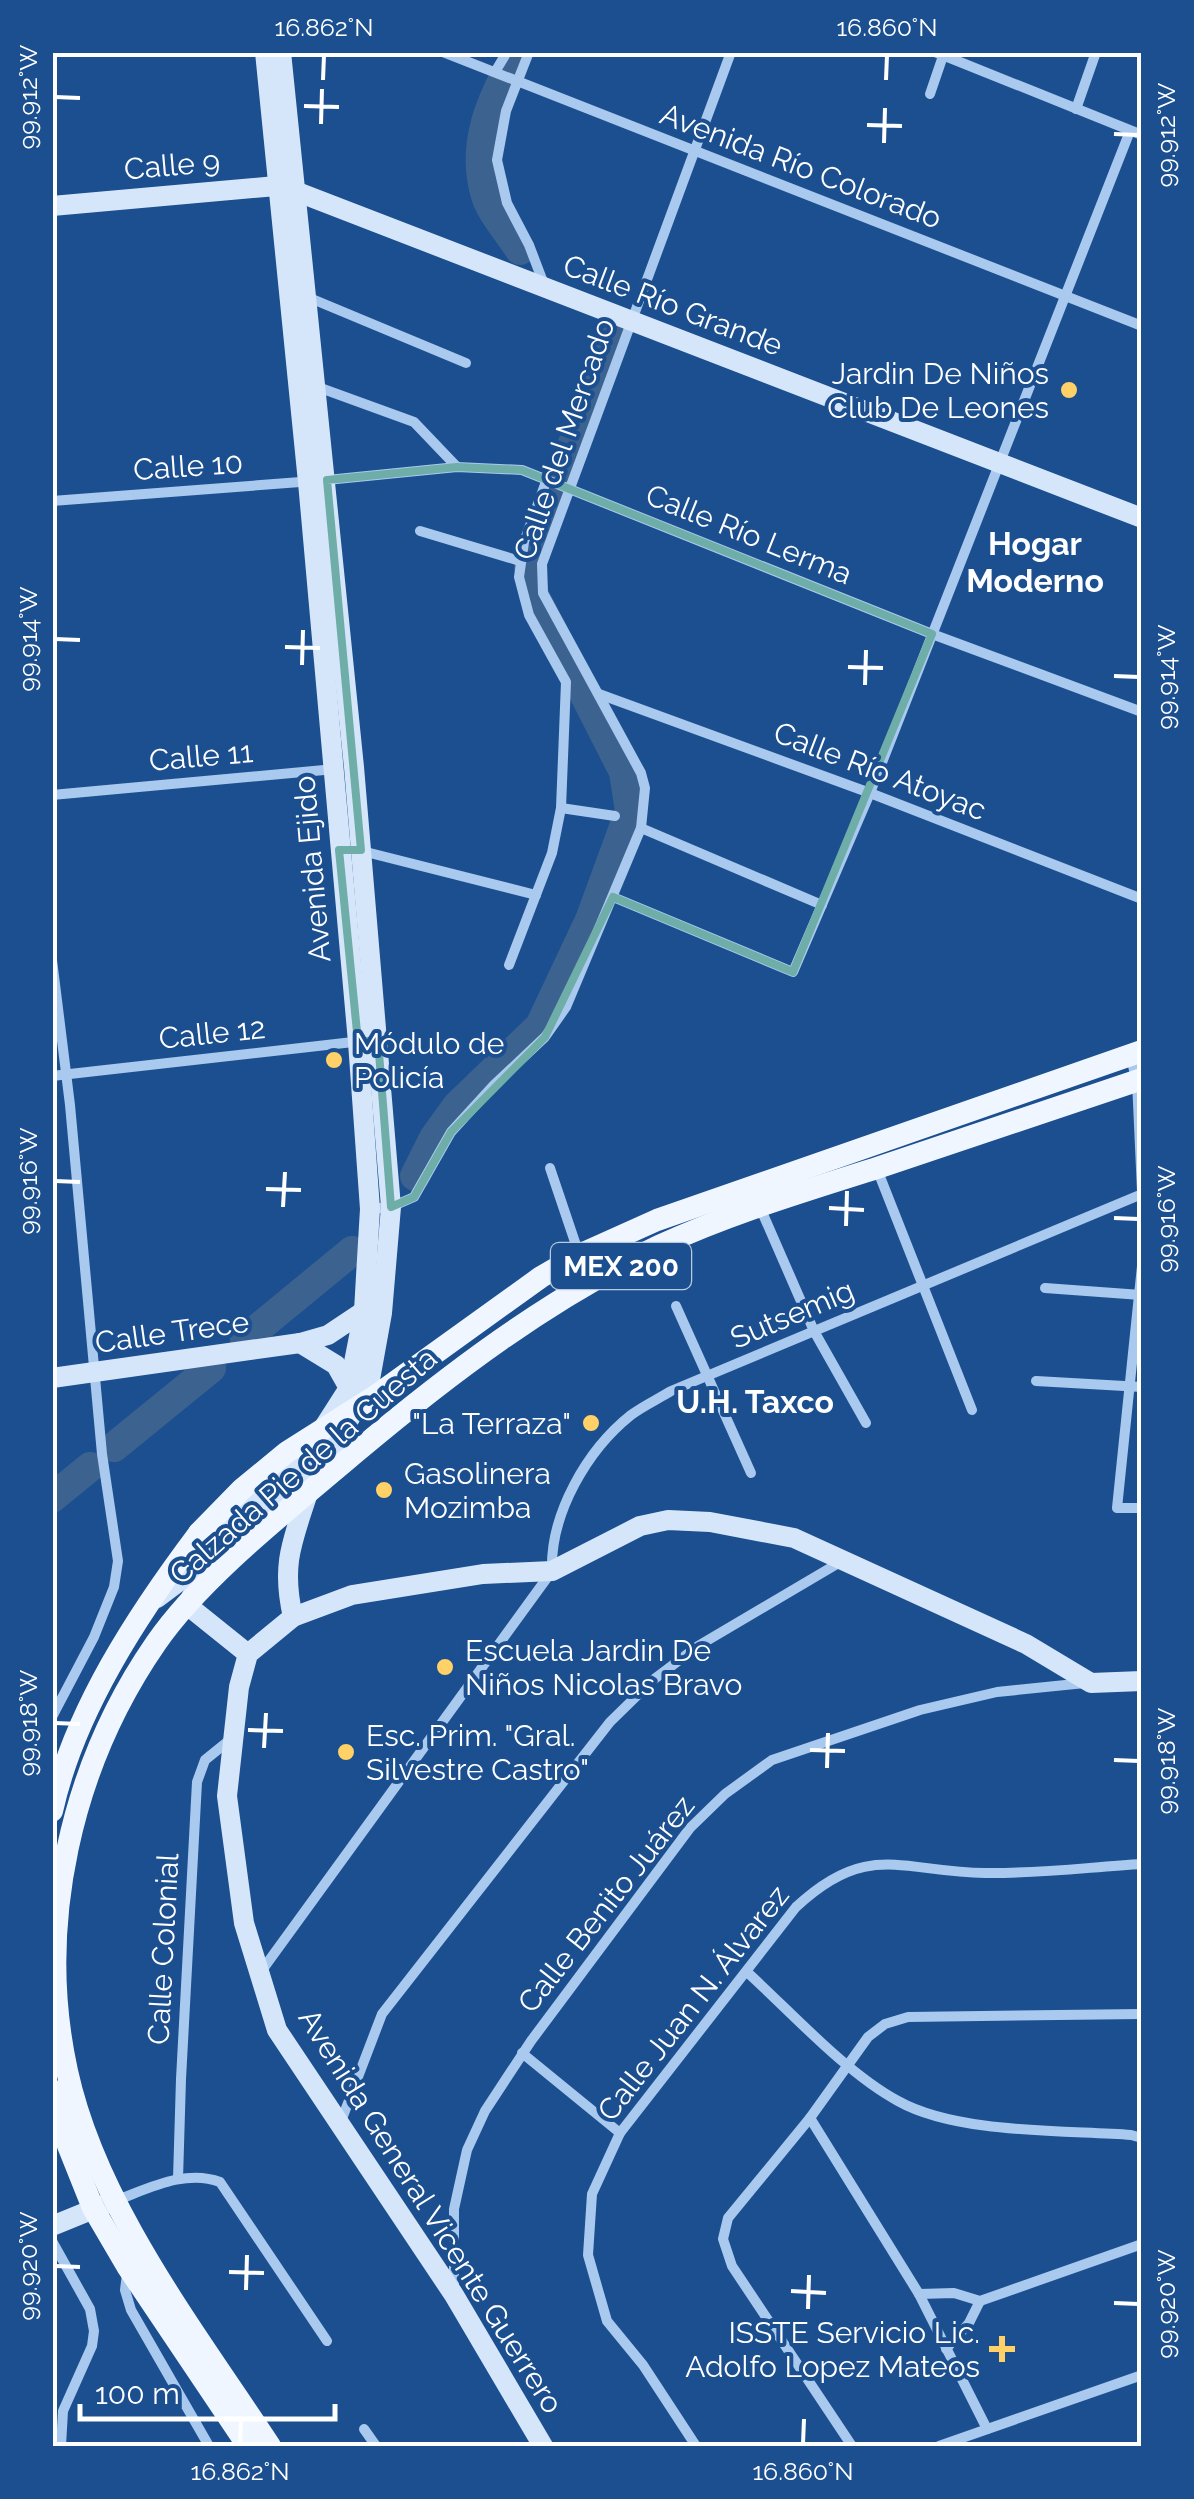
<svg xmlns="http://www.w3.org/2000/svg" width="1194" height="2499" font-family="Raleway,sans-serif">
<rect width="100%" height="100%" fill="#1b4f8f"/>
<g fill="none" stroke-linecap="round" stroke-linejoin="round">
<g stroke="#3c6290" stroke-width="30">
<path d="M 518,52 C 492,97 470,144 486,196 C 492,214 510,234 520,250"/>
<path d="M 415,1176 L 434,1138 L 457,1106 L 540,1026 L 590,920 L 630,811 L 624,772 L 534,595 L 529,567 L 550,502 L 614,339"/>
<path d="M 245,1339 L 352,1251"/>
<path d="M 114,1447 L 211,1368"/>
<path d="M 52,1498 L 90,1467"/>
</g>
<g stroke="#a9c9ee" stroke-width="10">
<path d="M 443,52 L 1142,326"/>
<path d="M 529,52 L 506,111 L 497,160 L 507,203 L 529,245 L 545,287"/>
<path d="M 935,52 L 1142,135"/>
<path d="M 495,72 L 507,52"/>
<path d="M 930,94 L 944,53"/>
<path d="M 1076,109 L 1096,52"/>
<path d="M 305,296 L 466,363"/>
<path d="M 315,386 L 414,422 L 457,467"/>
<path d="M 52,501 L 327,480 L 457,467 L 522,470 L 932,634 L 1142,712"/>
<path d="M 420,531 L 520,561"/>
<path d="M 599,694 L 870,793 L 1142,899"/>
<path d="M 52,795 L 335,769"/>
<path d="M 561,808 L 615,816"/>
<path d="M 641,828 L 822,905"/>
<path d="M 358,850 L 536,895"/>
<path d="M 613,897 L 793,972 L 870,793 L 1130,131"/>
<path d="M 52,960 L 70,1105 L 102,1454 L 118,1561 L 114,1587 L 94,1637 L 52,1717"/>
<path d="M 509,965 L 552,853 L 561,808 L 566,682 L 529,615 L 519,577 L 524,542 L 547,479"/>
<path d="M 1130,1055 L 1137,1081 L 1142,1191"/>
<path d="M 52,1076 L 362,1041"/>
<path d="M 550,1168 L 579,1254"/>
<path d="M 877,1169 L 972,1410"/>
<path d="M 759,1205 L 814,1331 L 866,1423"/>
<path d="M 370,1209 L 391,1207 L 414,1197 L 451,1132 L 494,1085 L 545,1037 L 566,1007 L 641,828 L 645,788 L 641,773 L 543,593 L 542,564 L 731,52"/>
<path d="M 1142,1266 L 1117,1508 L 1142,1508"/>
<path d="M 1045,1288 L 1141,1295"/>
<path d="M 676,1306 L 751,1473"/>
<path d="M 1036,1381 L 1142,1387"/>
<path d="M 747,1972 C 791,2012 846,2073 898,2101 C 957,2134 1063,2130 1131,2135 L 1142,2138"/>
<path d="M 260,1973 L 552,1571 C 550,1514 587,1450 631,1415 C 643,1406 658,1399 671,1391 L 1142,1194"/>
<path d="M 522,2053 L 620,2133"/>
<path d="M 810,2118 L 919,2294 L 987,2429"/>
<path d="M 340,2124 L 382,2014 L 610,1722 L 653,1680 L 698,1646 L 842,1561"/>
<path d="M 178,2179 L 181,2079 L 197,1782 L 205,1760 L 231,1739"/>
<path d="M 117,2200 C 150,2188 186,2169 220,2182 L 327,2341"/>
<path d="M 52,2241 L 90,2309 L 94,2331 L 92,2346 L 63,2411 L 61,2446"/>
<path d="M 127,2274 L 125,2290 L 131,2310 L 209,2446"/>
<path d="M 454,2289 L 454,2209 L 467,2150 L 485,2111 L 531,2041 L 690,1828 L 725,1794 L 772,1760 L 920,1710 L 997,1692 L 1085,1683"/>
<path d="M 919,2294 L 954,2293 L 980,2301 L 1142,2244"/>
<path d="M 946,2349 L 969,2323 L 980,2301"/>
<path d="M 364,2429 L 376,2446"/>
<path d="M 696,2446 L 643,2365 L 607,2321 L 588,2255 L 592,2194 L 620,2133 L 796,1907 C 868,1840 902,1872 985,1873 C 1037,1874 1090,1867 1142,1864"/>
<path d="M 852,2446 L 732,2266 L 723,2239 L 728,2218 L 810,2118 L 868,2037 L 885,2024 L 908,2017 L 1142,2014"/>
<path d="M 939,2446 L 1142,2375"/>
</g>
<g stroke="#d6e6fa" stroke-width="20">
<path d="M 52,206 L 276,186 L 295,191 L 1142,518"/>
<path d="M 300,1343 L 336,1365 L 349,1388"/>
<path d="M 52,1378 L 300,1343 L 328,1335 L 364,1311"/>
<path d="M 269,1514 L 332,1449 L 369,1385 L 382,1313 L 391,1207 L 354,767 L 281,52"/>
<path d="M 194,1592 L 187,1605 L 248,1654"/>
<path d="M 157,1598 L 189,1574 L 317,1438 L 349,1388 L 364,1311 L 366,1276 L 370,1209 L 358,1042 L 308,482 L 265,52"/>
<path d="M 293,1617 C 281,1565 292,1542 308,1493"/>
<path d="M 52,2226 L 106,2204"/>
<path d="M 543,2446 L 454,2295 L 277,2030 L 244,1923 L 227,1796 L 239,1687 L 248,1654 L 293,1617 L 352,1595 L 483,1574 L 552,1571 L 640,1526 L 668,1520 L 710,1522 L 794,1538 L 1026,1644 L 1091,1683 L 1142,1681"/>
</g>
<g stroke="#f0f6ff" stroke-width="22">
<path d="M 377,1395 L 541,1277 L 579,1255 L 657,1220 L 1142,1051"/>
<path d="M 52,1811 C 74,1711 138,1614 199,1533"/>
<path d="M 52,2090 L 63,2133 L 93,2208 L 127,2266 L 248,2446"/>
<path d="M 270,2446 C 196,2333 96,2205 67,2071 C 35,1925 71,1766 156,1643 C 202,1576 293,1506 355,1453 C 449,1374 548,1299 659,1246 C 730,1213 805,1191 880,1167 C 967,1138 1054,1108 1142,1079"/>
</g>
<path stroke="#f0f6ff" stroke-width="22" d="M 199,1533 L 242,1489 L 287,1452 L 377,1395"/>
</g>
<path fill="none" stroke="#6fada8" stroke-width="8" stroke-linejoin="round" d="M 457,467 L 522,470 L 932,634 L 793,972 L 613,897 L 545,1037 L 451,1132 L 414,1197 L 391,1207 L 378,1040 L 358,1042 L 339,850 L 361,850 L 327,480 Z"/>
<path fill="none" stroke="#fff" stroke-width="4" d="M 323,80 L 324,55M 886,80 L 887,55M 55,97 L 80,98M 304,106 L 339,107M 321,124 L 322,89M 867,125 L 902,126M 1114,134 L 1139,135M 884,143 L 885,108M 55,639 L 80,640M 285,647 L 320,648M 302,665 L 303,630M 848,667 L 883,668M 1114,676 L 1139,677M 865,685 L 866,650M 55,1181 L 80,1182M 266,1189 L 301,1190M 283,1207 L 285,1172M 829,1208 L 864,1210M 1114,1218 L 1139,1219M 846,1226 L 847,1191M 55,1723 L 80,1724M 248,1730 L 283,1731M 264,1748 L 266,1713M 810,1750 L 845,1751M 1114,1760 L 1139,1761M 827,1768 L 828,1733M 55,2266 L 80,2267M 229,2272 L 264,2273M 246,2290 L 247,2255M 791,2291 L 826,2293M 1114,2303 L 1139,2304M 808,2309 L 809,2275M 240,2444 L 241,2419M 803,2444 L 804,2419"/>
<g fill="#ffd166" stroke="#1b4f8f" stroke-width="4">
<circle cx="1069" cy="390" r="10"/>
<circle cx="334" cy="1060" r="10"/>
<circle cx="591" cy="1423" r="10"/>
<circle cx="384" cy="1490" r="10"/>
<circle cx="445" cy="1667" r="10"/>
<circle cx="346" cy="1752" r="10"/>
<path d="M997 2334h10v10h10v10h-10v10h-10v-10h-10v-10h10z"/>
</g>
<g text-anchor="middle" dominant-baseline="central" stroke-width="8" stroke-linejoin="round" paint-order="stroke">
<rect fill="#1b4f8f" stroke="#bbcadd" stroke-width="2.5" x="551" y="1243" width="140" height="46" rx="8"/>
<g font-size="28" font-weight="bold" fill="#fff">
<text x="621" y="1266">MEX 200</text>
</g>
<g font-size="30" fill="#fff" stroke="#1b4f8f">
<text transform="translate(172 165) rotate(-5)">Calle 9</text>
<text transform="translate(801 166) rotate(21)">Avenida Río Colorado</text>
<text transform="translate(673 305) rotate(21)">Calle Río Grande</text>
<text transform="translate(564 439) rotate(-71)">Calle del Mercado</text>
<text transform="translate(188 466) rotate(-4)">Calle 10</text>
<text transform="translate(749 534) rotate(22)">Calle Río Lerma</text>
<text transform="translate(201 756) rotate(-5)">Calle 11</text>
<text transform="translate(880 771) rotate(21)">Calle Río Atoyac</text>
<text transform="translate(312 869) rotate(-95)">Avenida Ejido</text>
<text transform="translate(212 1033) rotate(-6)">Calle 12</text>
<text transform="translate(792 1314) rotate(-23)">Sutsemig</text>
<text transform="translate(172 1332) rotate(-8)">Calle Trece</text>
<text transform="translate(303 1466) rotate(-41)">Calzada Pie de la Cuesta</text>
<text transform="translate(606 1904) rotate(-52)">Calle Benito Juárez</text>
<text transform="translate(163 1949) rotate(-87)">Calle Colonial</text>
<text transform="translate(693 2003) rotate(-52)">Calle Juan N. Álvarez</text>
<text transform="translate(431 2211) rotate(58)">Avenida General Vicente Guerrero</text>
</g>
<g font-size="30" fill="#fff" stroke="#1b4f8f" text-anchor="start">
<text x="1049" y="373" text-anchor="end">Jardin De Niños<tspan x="1049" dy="34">Club De Leones</tspan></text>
<text x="354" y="1043">Módulo de<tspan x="354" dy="34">Policía</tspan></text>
<text x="571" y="1423" text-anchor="end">"La Terraza"</text>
<text x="404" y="1473">Gasolinera<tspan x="404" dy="34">Mozimba</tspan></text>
<text x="465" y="1650">Escuela Jardin De<tspan x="465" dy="34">Niños Nicolas Bravo</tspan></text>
<text x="366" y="1735">Esc. Prim. "Gral.<tspan x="366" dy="34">Silvestre Castro"</tspan></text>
<text x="980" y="2332" text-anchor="end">ISSTE Servicio Lic.<tspan x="980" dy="34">Adolfo Lopez Mateos</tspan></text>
</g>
<g font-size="32" font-weight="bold" fill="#fff" stroke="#1b4f8f">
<text x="1035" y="543">Hogar<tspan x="1035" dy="37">Moderno</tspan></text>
<text x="755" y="1401">U.H. Taxco</text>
</g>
</g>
<rect width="1194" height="2499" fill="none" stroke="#1b4f8f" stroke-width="110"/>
<path d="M80 2404v15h255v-15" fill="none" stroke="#ffffff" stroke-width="5"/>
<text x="95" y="2404" font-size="30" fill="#ffffff" stroke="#1b4f8f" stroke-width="8" paint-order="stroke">100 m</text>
<rect x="55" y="55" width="1084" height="2389" fill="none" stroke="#fff" stroke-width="4"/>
<g font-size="25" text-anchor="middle" fill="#fff">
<text x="324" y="36">16.862°N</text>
<text x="887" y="36">16.860°N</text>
<text transform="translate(28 97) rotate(-90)" y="9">99.912°W</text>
<text transform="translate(1166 135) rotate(-90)" y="9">99.912°W</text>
<text transform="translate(28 639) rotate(-90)" y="9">99.914°W</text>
<text transform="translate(1166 677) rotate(-90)" y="9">99.914°W</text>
<text transform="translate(28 1181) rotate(-90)" y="9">99.916°W</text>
<text transform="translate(1166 1219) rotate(-90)" y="9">99.916°W</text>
<text transform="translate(28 1723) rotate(-90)" y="9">99.918°W</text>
<text transform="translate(1166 1761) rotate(-90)" y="9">99.918°W</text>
<text transform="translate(28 2266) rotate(-90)" y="9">99.920°W</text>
<text transform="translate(1166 2304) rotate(-90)" y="9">99.920°W</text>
<text x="240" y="2480">16.862°N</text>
<text x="803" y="2480">16.860°N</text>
</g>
</svg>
